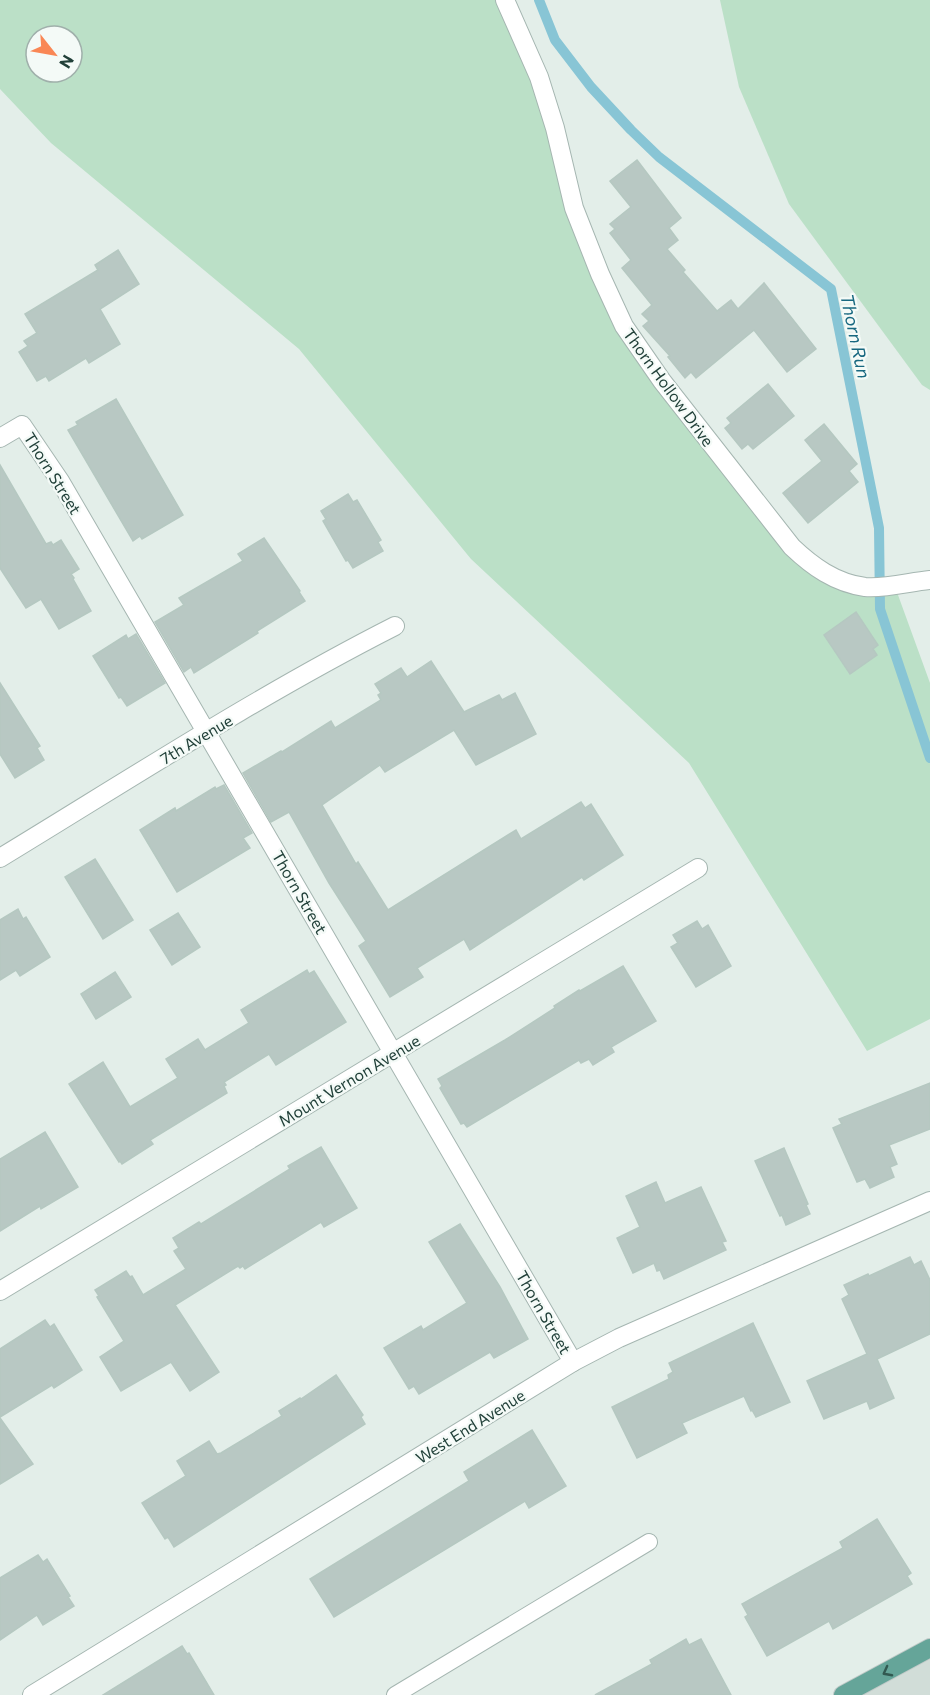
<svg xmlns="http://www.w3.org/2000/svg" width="930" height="1695" font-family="Commissioner,sans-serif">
<rect width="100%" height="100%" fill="#e3eee9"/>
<path fill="#d1ddd8" d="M 930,1648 L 930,1695 L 843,1695 Z"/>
<g fill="#bbe0c7" fill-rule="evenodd">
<path d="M 0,0 L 505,0 L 624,326 L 816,569 L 894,584 L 930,683 L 930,1019 L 867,1051 L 689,763 L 471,559 L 299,349 L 51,143 L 0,89 ZM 36,36 L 72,36 L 72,72 L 36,72 Z"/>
<path d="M 720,0 L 930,0 L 930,390 L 922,385 L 789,204 L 739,87 Z"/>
</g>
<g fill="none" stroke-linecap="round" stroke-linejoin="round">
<path stroke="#88c5d5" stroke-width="10" d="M 539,0 L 555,40 L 591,87 L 631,130 L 659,157 L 831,289 L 879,528 L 880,609 L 930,758"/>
</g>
<g fill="#b8c8c3" stroke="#b5c8c1" stroke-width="1.5">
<path d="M 637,160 L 681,218 L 669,228 L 678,240 L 667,249 L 685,270 L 683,272 L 717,311 L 731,300 L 738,309 L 764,283 L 816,349 L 787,372 L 754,330 L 696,378 L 691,372 L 685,378 L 668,357 L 670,356 L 643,326 L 649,321 L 642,314 L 652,305 L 622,268 L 631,260 L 610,233 L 615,229 L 610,224 L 631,207 L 610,181 Z"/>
<path d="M 118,250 L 139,284 L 100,309 L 120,344 L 89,363 L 86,358 L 49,381 L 46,376 L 37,381 L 19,352 L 28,346 L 24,341 L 37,333 L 25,314 L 98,270 L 95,265 Z"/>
<path d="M 768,384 L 794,416 L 753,449 L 748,444 L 742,449 L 725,428 L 731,423 L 727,418 Z"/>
<path d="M 116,399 L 183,515 L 142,539 L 140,536 L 133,541 L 68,430 L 78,425 L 76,422 Z"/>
<path d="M 824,424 L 857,464 L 849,471 L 858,482 L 808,523 L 783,493 L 822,461 L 805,440 Z"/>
<path d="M 0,465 L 46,544 L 51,542 L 53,545 L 61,540 L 79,569 L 71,574 L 74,578 L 73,579 L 91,611 L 59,629 L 41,599 L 26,608 L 0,568 Z"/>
<path d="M 348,494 L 353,502 L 357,500 L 381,540 L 378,542 L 383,551 L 353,568 L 348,560 L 346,561 L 323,521 L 326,519 L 321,511 Z"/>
<path d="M 264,538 L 300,591 L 299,592 L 305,601 L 257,631 L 258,633 L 194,673 L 191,667 L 184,672 L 155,622 L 184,605 L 179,598 L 243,561 L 238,554 Z"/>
<path d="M 856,612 L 878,645 L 873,649 L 877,655 L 850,674 L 824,635 Z"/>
<path d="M 136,634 L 165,683 L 127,706 L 121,697 L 119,698 L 93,656 L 126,635 L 128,639 Z"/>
<path d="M 431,661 L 464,712 L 499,695 L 502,700 L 515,693 L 536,734 L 476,765 L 454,730 L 385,772 L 380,765 L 322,805 L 356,864 L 358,862 L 388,910 L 516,830 L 521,839 L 581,802 L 585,808 L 591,804 L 623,855 L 584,880 L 582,877 L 470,950 L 464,939 L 417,968 L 423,977 L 390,997 L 359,946 L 366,941 L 329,883 L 289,812 L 271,822 L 243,773 L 281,751 L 282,752 L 331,721 L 335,728 L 381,700 L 378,695 L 381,693 L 375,684 L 401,668 L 407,677 Z"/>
<path d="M 0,683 L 40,746 L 37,748 L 44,760 L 15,778 L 0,754 Z"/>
<path d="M 224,785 L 252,833 L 243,838 L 250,848 L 177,892 L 140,830 L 175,808 L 176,811 L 215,787 L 216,789 Z"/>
<path d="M 95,859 L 133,920 L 103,939 L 65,877 Z"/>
<path d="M 18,909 L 23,919 L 26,917 L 50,957 L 20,976 L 16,970 L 0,980 L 0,920 Z"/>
<path d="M 178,913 L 200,947 L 172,965 L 150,930 Z"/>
<path d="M 697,921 L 702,929 L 708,925 L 731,966 L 696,987 L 671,947 L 678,943 L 673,935 Z"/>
<path d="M 623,966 L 656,1021 L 611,1047 L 614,1052 L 593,1065 L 589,1059 L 581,1063 L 579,1060 L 467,1127 L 464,1123 L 461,1124 L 440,1088 L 442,1086 L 438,1079 L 505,1040 L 555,1008 L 554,1006 L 579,990 L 580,991 Z"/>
<path d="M 307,970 L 309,974 L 314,971 L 346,1022 L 276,1065 L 269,1054 L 224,1082 L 226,1085 L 224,1086 L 227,1093 L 150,1140 L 153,1144 L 122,1164 L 120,1161 L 119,1162 L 69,1084 L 103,1062 L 130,1107 L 178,1078 L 166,1059 L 198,1039 L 205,1050 L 249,1023 L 241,1010 Z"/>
<path d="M 115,972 L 131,997 L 96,1019 L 81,994 Z"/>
<path d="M 930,1083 L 930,1129 L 889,1145 L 897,1164 L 890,1167 L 894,1177 L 870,1188 L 865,1179 L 857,1182 L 833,1128 L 842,1124 L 839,1119 Z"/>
<path d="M 45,1132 L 78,1187 L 41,1209 L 40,1206 L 0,1231 L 0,1159 Z"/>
<path d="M 321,1147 L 357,1208 L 324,1227 L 321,1222 L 245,1269 L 243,1266 L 240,1268 L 238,1266 L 175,1305 L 219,1372 L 190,1391 L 171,1362 L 121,1391 L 100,1357 L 124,1341 L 97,1297 L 99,1296 L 95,1290 L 126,1271 L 130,1277 L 132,1276 L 143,1295 L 186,1269 L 174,1251 L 179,1248 L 173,1238 L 199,1222 L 201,1224 L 290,1169 L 288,1166 Z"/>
<path d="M 784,1148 L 808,1204 L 806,1205 L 810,1214 L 786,1225 L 782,1215 L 780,1216 L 755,1161 Z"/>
<path d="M 656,1182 L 665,1203 L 701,1187 L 726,1241 L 722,1242 L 726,1250 L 664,1279 L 660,1270 L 657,1271 L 654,1263 L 633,1273 L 617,1238 L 640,1227 L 626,1196 Z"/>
<path d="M 460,1224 L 500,1287 L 528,1339 L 494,1358 L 490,1352 L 419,1394 L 414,1386 L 409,1389 L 384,1348 L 421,1326 L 423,1330 L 467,1303 L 429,1242 Z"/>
<path d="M 910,1257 L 914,1265 L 921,1261 L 930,1280 L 930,1334 L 877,1359 L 894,1398 L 870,1409 L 867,1401 L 824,1419 L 807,1381 L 867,1354 L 842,1299 L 849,1295 L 844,1285 L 868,1274 L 869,1276 Z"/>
<path d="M 45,1320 L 50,1327 L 54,1324 L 82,1370 L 54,1388 L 52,1385 L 0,1417 L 0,1349 Z"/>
<path d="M 753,1323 L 790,1402 L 756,1417 L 752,1410 L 751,1411 L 744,1396 L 682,1423 L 687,1433 L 637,1458 L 612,1407 L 669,1379 L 668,1375 L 673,1372 L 669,1363 Z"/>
<path d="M 336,1375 L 363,1415 L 361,1417 L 365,1424 L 174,1547 L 168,1537 L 165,1539 L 142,1503 L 186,1476 L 177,1461 L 209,1441 L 217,1454 L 221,1453 L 282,1416 L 279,1411 L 300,1398 L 301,1399 Z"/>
<path d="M 0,1418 L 33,1464 L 0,1484 Z"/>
<path d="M 532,1430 L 566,1486 L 529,1508 L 525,1501 L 334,1617 L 310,1579 L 469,1481 L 464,1472 Z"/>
<path d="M 877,1519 L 911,1573 L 907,1576 L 912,1584 L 833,1629 L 829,1621 L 767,1656 L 745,1617 L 748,1615 L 742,1604 L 843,1548 L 840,1542 Z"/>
<path d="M 38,1555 L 43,1562 L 47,1559 L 70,1596 L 68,1597 L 74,1606 L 43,1625 L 37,1615 L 0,1640 L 0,1578 Z"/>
<path d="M 686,1639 L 689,1645 L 701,1639 L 731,1695 L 595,1695 L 652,1664 L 650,1660 Z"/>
<path d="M 182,1646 L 187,1654 L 189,1653 L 214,1695 L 103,1695 Z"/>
</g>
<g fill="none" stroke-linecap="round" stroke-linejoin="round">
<g stroke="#a5b6b1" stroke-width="18">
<path id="service" d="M 395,1695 L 649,1542"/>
</g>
<g stroke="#a5b6b1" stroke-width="20">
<g id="minor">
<path d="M 505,0 L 539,77 L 555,128 L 574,208 L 600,274 L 624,326 L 662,381 L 792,547 C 812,566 835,583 865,587 C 884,589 910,582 930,580"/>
<path d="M 0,438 L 22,425 L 60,481 L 573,1362"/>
<path d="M 0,858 C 130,779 259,695 395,626"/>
<path d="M 0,1291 L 698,868"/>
<path d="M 32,1695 L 573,1362 L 619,1338 L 930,1201"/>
</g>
</g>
<g stroke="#c1cac8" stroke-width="20">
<path id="primary" d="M 843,1695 L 930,1648"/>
</g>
<use href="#service" stroke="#fff" stroke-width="16"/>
<use href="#minor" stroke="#fff" stroke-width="18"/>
<use href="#primary" stroke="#65a599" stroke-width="18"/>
</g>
<defs><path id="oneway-chevron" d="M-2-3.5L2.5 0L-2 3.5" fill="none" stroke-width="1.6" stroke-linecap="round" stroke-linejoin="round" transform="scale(1.5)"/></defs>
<use stroke="#325951" href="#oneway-chevron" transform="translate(887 1672) rotate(152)"/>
<g text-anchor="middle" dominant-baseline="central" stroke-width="4.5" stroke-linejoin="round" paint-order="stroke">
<g font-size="16" fill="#214039" stroke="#f4faf7">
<text transform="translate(669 387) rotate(54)">Thorn Hollow Drive</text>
<text transform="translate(53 473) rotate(58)">Thorn Street</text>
<text transform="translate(196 739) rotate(-31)">7th Avenue</text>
<text transform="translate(300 892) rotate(60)">Thorn Street</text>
<text transform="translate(349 1080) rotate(-31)">Mount Vernon Avenue</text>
<text transform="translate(544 1312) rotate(60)">Thorn Street</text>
<text transform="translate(470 1426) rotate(-32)">West End Avenue</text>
</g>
<g font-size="18" font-style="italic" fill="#186880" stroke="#f4faf7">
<text transform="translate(856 336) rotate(78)">Thorn Run</text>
</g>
</g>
<g transform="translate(54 54) rotate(121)"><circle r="28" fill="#f4faf7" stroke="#a0b0ab" stroke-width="1.5"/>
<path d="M0-4.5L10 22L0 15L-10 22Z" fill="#f98755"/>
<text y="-9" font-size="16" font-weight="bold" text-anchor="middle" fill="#214039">N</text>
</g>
</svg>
